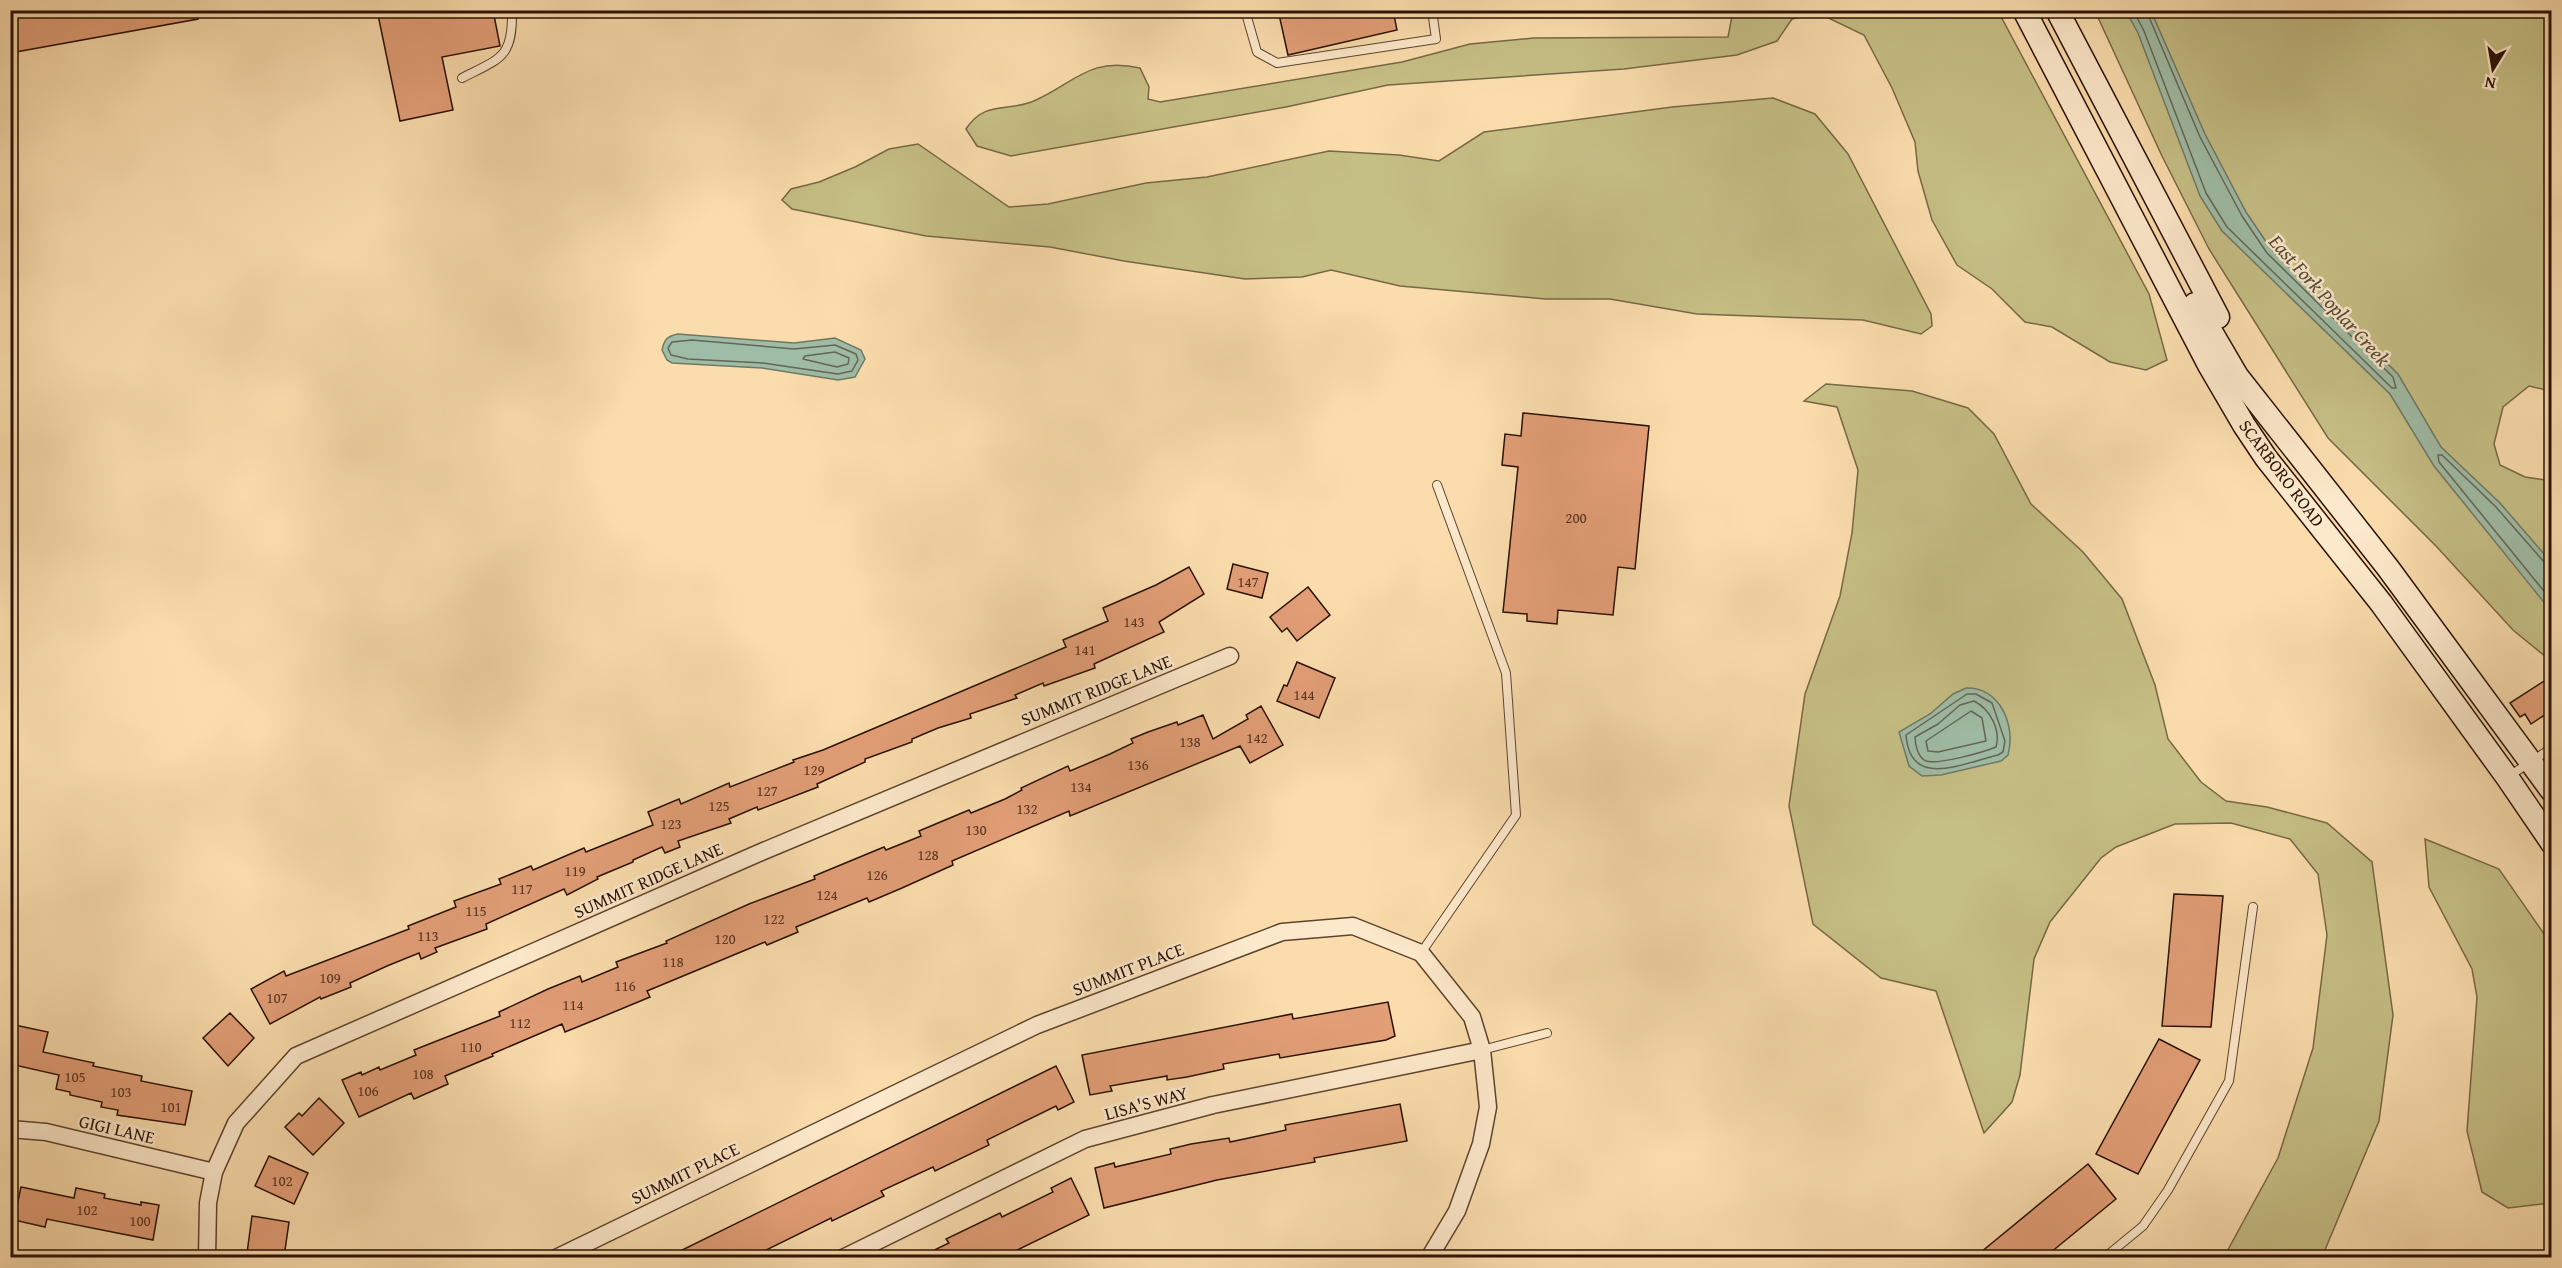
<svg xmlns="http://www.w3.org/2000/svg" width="2562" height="1268" font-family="'Gentium Book Plus',serif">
<rect width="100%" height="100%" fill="#fadcad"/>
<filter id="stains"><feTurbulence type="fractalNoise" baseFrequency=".00333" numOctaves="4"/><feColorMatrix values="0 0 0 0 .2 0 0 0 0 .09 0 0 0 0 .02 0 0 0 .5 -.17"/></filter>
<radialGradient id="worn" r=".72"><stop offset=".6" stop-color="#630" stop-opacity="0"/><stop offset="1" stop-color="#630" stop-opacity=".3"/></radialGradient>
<g fill="#c5be85" stroke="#786844" stroke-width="1.5">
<path d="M 1733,11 L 1998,11 L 2149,294 L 2167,360 L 2146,370 L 2110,362 L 2052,327 L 2025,322 L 1992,289 L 1957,265 L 1932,220 L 1918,171 L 1915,142 L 1892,88 L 1864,35 L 1818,13 L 1792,19 L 1777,41 L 1737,55 L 1624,69 L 1388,85 L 1286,107 L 1011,156 L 977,146 L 966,129 C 985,99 1010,113 1036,100 C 1077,81 1090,57 1140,68 L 1149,87 L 1148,99 L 1160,102 L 1402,62 L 1470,44 L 1534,38 L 1728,37 Z"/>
<path d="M 2095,11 L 2551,11 L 2551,391 L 2529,386 L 2503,407 L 2494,444 L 2500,465 L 2525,477 L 2551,481 L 2551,661 L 2513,630 L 2436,546 L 2328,438 L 2209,249 L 2162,156 Z"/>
<path d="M 1773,98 L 1815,114 L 1848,154 L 1931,314 L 1932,326 L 1921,334 L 1863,320 L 1697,314 L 1610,299 L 1545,299 L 1400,286 L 1331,270 L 1302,277 L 1245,279 L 1124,261 L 1050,247 L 926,236 L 792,209 L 782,200 L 791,189 L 819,182 L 855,167 L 889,149 L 918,144 L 1009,207 L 1048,204 L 1146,183 L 1207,177 L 1329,151 L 1399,155 L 1439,161 L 1484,132 L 1672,107 Z"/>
<path d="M 1826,384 L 1912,391 L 1968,408 L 1994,434 L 2031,504 L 2083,552 L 2122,599 L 2155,685 L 2168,739 L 2201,782 L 2226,801 L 2267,807 L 2327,823 L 2372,862 L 2393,1015 L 2379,1121 L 2322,1257 L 2224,1257 L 2278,1158 L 2313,1048 L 2327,935 L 2318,874 L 2290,839 L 2231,823 L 2175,824 L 2116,847 L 2101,858 L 2050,922 L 2034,959 L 2020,1075 L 2012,1102 L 1984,1133 L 1936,991 L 1881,978 L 1813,924 L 1789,806 L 1805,694 L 1840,596 L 1852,533 L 1858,470 L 1837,407 L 1804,401 Z"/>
<path d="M 2425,839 L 2499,869 L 2551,944 L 2550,1203 L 2508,1208 L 2482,1192 L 2467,1131 L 2477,997 L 2472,969 L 2429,887 Z"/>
</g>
<g fill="#9fbca6" stroke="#707865" stroke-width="1.5">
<path d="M 2126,11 L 2151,11 L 2205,134 L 2246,212 L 2271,249 L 2398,374 L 2441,447 L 2500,503 L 2551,562 L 2551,611 L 2434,466 L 2390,394 L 2222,231 L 2200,196 L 2138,33 Z"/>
<path d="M 678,334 L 794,343 L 835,338 L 861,350 L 865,359 L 855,377 L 838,380 L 762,368 L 672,363 L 667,360 L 662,350 C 664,340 667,336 678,334 Z"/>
<path d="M 1966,688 C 2000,687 2016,725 2008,755 L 2001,761 L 1941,775 L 1922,776 L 1909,766 L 1899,732 L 1930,714 L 1953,694 Z"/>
</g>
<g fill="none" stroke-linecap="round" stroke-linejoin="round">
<g stroke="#646655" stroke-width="1.5">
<path d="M 2133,10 L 2144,31 L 2206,193 L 2227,227 L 2392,388 L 2396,388 L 2393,377 L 2267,253 L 2242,216 L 2200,137 L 2146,10"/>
<path d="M 692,340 L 794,349 L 835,345 L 856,354 L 858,360 L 852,371 L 838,374 L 763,363 L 688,359 L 671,355 L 668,348 L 672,342 Z"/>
<path d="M 835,352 L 849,358 L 848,364 L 837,367 L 803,359 L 805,356 Z"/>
<path d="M 2552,565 L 2545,563 L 2496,507 L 2442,455 L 2438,455 L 2439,462 L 2552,601"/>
<path d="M 1967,694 L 1976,694 L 1992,703 L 2005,741 L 2003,752 L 1998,755 C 1963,763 1910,790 1906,735 Z"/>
<path d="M 1974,701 C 1990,709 2001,730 1996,747 C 1984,752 1938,765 1926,761 C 1918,758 1915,744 1915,737 L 1938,724 L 1960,705 Z"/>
<path d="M 1971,711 L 1982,718 L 1986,741 L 1938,752 L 1928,751 L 1926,741 Z"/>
</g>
</g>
<g fill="#e29e77" stroke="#2a1104" stroke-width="1.5">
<path d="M 10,10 L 198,10 L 198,19 L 10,53 Z"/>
<path d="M 377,10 L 493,10 L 500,46 L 442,57 L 453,110 L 400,121 Z"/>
<path d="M 1278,10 L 1393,10 L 1397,30 L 1288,55 Z"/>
<path d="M 1523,413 L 1649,426 L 1635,569 L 1618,567 L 1613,615 L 1558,610 L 1557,624 L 1527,621 L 1527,614 L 1503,612 L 1518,467 L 1502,465 L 1505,434 L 1521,436 Z"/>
<path d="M 1233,564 L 1268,573 L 1262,598 L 1227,589 Z"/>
<path d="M 1189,567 L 1204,594 L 1159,622 L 1164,632 L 1094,664 L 1095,668 L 1044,686 L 1043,683 L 1015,695 L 1017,698 L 970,714 L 971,718 L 938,728 L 912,739 L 912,742 L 865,759 L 865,762 L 817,784 L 818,787 L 758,810 L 757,807 L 729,819 L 731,823 L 678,841 L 680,847 L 665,853 L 662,847 L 633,860 L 633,862 L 597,877 L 598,879 L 567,895 L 564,889 L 486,924 L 487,929 L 435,948 L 437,952 L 421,959 L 419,953 L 387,966 L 350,983 L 351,987 L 321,999 L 320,997 L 270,1024 L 251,989 L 284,971 L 286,976 L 409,929 L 408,926 L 456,907 L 454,901 L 501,884 L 499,879 L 531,866 L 533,870 L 584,848 L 586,852 L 653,825 L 648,812 L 679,799 L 681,804 L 729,783 L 730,787 L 794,762 L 793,760 L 823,750 L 1066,647 L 1063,640 L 1108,621 L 1103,608 L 1156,585 Z"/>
<path d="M 1308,587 L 1330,615 L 1297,641 L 1287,628 L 1282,632 L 1270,617 Z"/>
<path d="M 1297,662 L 1335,678 L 1319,718 L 1277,701 L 1284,685 L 1287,686 Z"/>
<path d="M 2552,676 L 2552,710 L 2531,724 L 2525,714 L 2520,717 L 2510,703 Z"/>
<path d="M 1261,706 L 1283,745 L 1250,763 L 1240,746 L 1070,816 L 1069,811 L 952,861 L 953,865 L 902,888 L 869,902 L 867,898 L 796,927 L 798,932 L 767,945 L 765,942 L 647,991 L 650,997 L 597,1019 L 565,1032 L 562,1024 L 492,1054 L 493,1056 L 445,1076 L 448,1084 L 414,1099 L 411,1093 L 359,1117 L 342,1080 L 361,1072 L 362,1075 L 379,1067 L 380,1070 L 416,1055 L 414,1050 L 500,1016 L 499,1012 L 548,989 L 580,976 L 582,982 L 618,967 L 616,962 L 667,943 L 666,941 L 749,904 L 815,879 L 814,876 L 884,847 L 886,850 L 921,836 L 919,831 L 969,810 L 971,813 L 1005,799 L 1022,790 L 1021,788 L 1068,766 L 1070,771 L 1110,754 L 1133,743 L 1131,739 L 1148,732 L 1177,722 L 1178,725 L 1203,715 L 1213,739 L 1248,719 L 1246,715 Z"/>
<path d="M 2174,894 L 2223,896 L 2211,1027 L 2162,1026 Z"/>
<path d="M 1388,1002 L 1395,1036 L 1386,1040 L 1280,1058 L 1279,1054 L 1223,1064 L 1224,1069 L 1187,1077 L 1167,1080 L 1167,1076 L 1110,1086 L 1112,1091 L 1090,1095 L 1082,1055 L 1292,1014 L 1293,1019 Z"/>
<path d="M 230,1013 L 254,1038 L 228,1066 L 203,1038 Z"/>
<path d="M 10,1024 L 48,1032 L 43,1052 L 94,1063 L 93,1066 L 142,1076 L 141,1081 L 192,1091 L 185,1125 L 117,1115 L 118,1110 L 101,1107 L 102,1102 L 70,1095 L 70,1092 L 56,1089 L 59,1075 L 10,1064 Z"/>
<path d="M 2159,1039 L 2200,1060 L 2138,1174 L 2096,1154 Z"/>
<path d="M 1056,1066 L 1074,1102 L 1058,1110 L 1056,1106 L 987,1140 L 989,1145 L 935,1171 L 933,1167 L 881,1191 L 884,1196 L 832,1221 L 831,1218 L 762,1252 L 764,1257 L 668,1257 Z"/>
<path d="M 319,1098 L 344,1123 L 313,1155 L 285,1127 L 299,1113 L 302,1116 Z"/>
<path d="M 1400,1104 L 1407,1141 L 1314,1158 L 1315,1162 L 1217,1180 L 1104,1208 L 1095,1168 L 1114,1163 L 1115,1167 L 1171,1154 L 1170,1149 L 1191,1144 L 1229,1138 L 1230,1142 L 1286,1130 L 1285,1125 Z"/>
<path d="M 269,1156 L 308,1173 L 294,1204 L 255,1186 Z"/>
<path d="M 2088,1164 L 2116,1199 L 2045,1257 L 1975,1257 Z"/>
<path d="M 1071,1178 L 1089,1215 L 1003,1257 L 920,1257 L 949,1243 L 946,1239 L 1000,1213 L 1002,1217 L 1053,1192 L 1051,1188 Z"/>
<path d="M 21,1187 L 74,1198 L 76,1188 L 105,1194 L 104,1198 L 141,1205 L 141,1202 L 159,1205 L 153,1240 L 47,1219 L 45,1227 L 14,1220 Z"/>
<path d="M 252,1216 L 289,1222 L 284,1257 L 247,1253 Z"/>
</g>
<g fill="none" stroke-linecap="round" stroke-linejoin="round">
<g stroke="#5e442e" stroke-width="10">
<g id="lane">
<path d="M 1245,10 L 1257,52 L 1277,63 L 1436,39 L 1432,10"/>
<path d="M 462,78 C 501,58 513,58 512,10"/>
<path d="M 2509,776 L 2552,748"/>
<path d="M 1421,953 L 1516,815 L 1506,673 L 1437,485"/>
<path d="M 1482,1050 L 1547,1033"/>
<path d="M 2104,1258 L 2143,1226 L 2168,1190 L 2229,1081 L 2253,907"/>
</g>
</g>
<g stroke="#5e442e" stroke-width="19">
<g id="street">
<path d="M 10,1129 L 46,1132 L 214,1172"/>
<path d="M 207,1258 L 208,1203 L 214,1172 L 236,1123 L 296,1056 L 759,853 L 1230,656"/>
<path d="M 556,1258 L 1037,1025 L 1282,932 L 1353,926 L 1421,953 L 1472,1017 L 1482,1050 L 1488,1107 L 1481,1144 L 1457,1211 L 1429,1258"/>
<path d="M 843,1258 L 1085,1139 L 1213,1105 L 1482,1050"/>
</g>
</g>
<g stroke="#2a1104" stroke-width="25">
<g id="secondary">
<path d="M 2024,10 L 2209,365 L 2244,425 L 2266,458 L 2381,603 L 2507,777 L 2552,843"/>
<path d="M 2057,10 L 2218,317"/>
<path d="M 2195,304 L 2237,376 L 2388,568 L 2552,791"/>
</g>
</g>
<use href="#lane" stroke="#fce8ca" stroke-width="8"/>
<use href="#street" stroke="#fce8ca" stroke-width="16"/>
<use href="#secondary" stroke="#fce8ca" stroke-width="22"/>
</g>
<g text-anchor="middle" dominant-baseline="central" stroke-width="5" stroke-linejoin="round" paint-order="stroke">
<g font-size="15" fill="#583421">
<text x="1576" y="517">200</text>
<text x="1248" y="581">147</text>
<text x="1134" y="621">143</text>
<text x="1085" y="649">141</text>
<text x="1304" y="694">144</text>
<text x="1257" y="737">142</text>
<text x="1190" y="741">138</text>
<text x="1138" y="764">136</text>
<text x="814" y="769">129</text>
<text x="1081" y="786">134</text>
<text x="767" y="790">127</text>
<text x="719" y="805">125</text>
<text x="1027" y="808">132</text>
<text x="671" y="823">123</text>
<text x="976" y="829">130</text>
<text x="928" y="854">128</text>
<text x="575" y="870">119</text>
<text x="877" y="874">126</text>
<text x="522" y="888">117</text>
<text x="827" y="894">124</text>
<text x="476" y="910">115</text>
<text x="774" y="918">122</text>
<text x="428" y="935">113</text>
<text x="725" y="938">120</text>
<text x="673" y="961">118</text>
<text x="330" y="977">109</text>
<text x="625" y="985">116</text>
<text x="277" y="997">107</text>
<text x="573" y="1004">114</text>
<text x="520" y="1022">112</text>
<text x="471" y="1046">110</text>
<text x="423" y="1073">108</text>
<text x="75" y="1076">105</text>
<text x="368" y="1090">106</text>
<text x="121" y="1091">103</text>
<text x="171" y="1106">101</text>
<text x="282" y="1180">102</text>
<text x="87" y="1209">102</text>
<text x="140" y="1220">100</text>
</g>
<g font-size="18" fill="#2a1104" stroke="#fce8ca">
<text transform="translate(2282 473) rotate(53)">SCARBORO ROAD</text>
<text transform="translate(1096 690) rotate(-22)">SUMMIT RIDGE LANE</text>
<text transform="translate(648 880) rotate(-24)">SUMMIT RIDGE LANE</text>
<text transform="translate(1128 969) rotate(-21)">SUMMIT PLACE</text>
<text transform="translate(1146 1103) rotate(-15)">LISA'S WAY</text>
<text transform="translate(117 1129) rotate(13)">GIGI LANE</text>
<text transform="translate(685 1173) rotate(-26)">SUMMIT PLACE</text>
</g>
<g font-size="20" font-style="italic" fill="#534d3d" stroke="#fce8ca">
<text transform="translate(2330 300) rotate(48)">East Fork Poplar Creek</text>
</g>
</g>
<rect width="2562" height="1268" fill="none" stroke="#fadcad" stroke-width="36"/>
<rect x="12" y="12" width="2538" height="1244" fill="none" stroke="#2a1104" stroke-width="3"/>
<rect x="18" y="18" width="2526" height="1232" fill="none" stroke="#2a1104" stroke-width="1.5"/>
<g transform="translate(2493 69) rotate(191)" stroke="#fce8ca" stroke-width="4.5" paint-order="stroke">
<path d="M0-4.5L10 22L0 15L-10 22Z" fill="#2a1104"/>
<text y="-9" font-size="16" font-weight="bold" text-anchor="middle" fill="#2a1104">N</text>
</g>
<rect width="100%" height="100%" filter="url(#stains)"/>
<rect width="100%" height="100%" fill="url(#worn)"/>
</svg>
